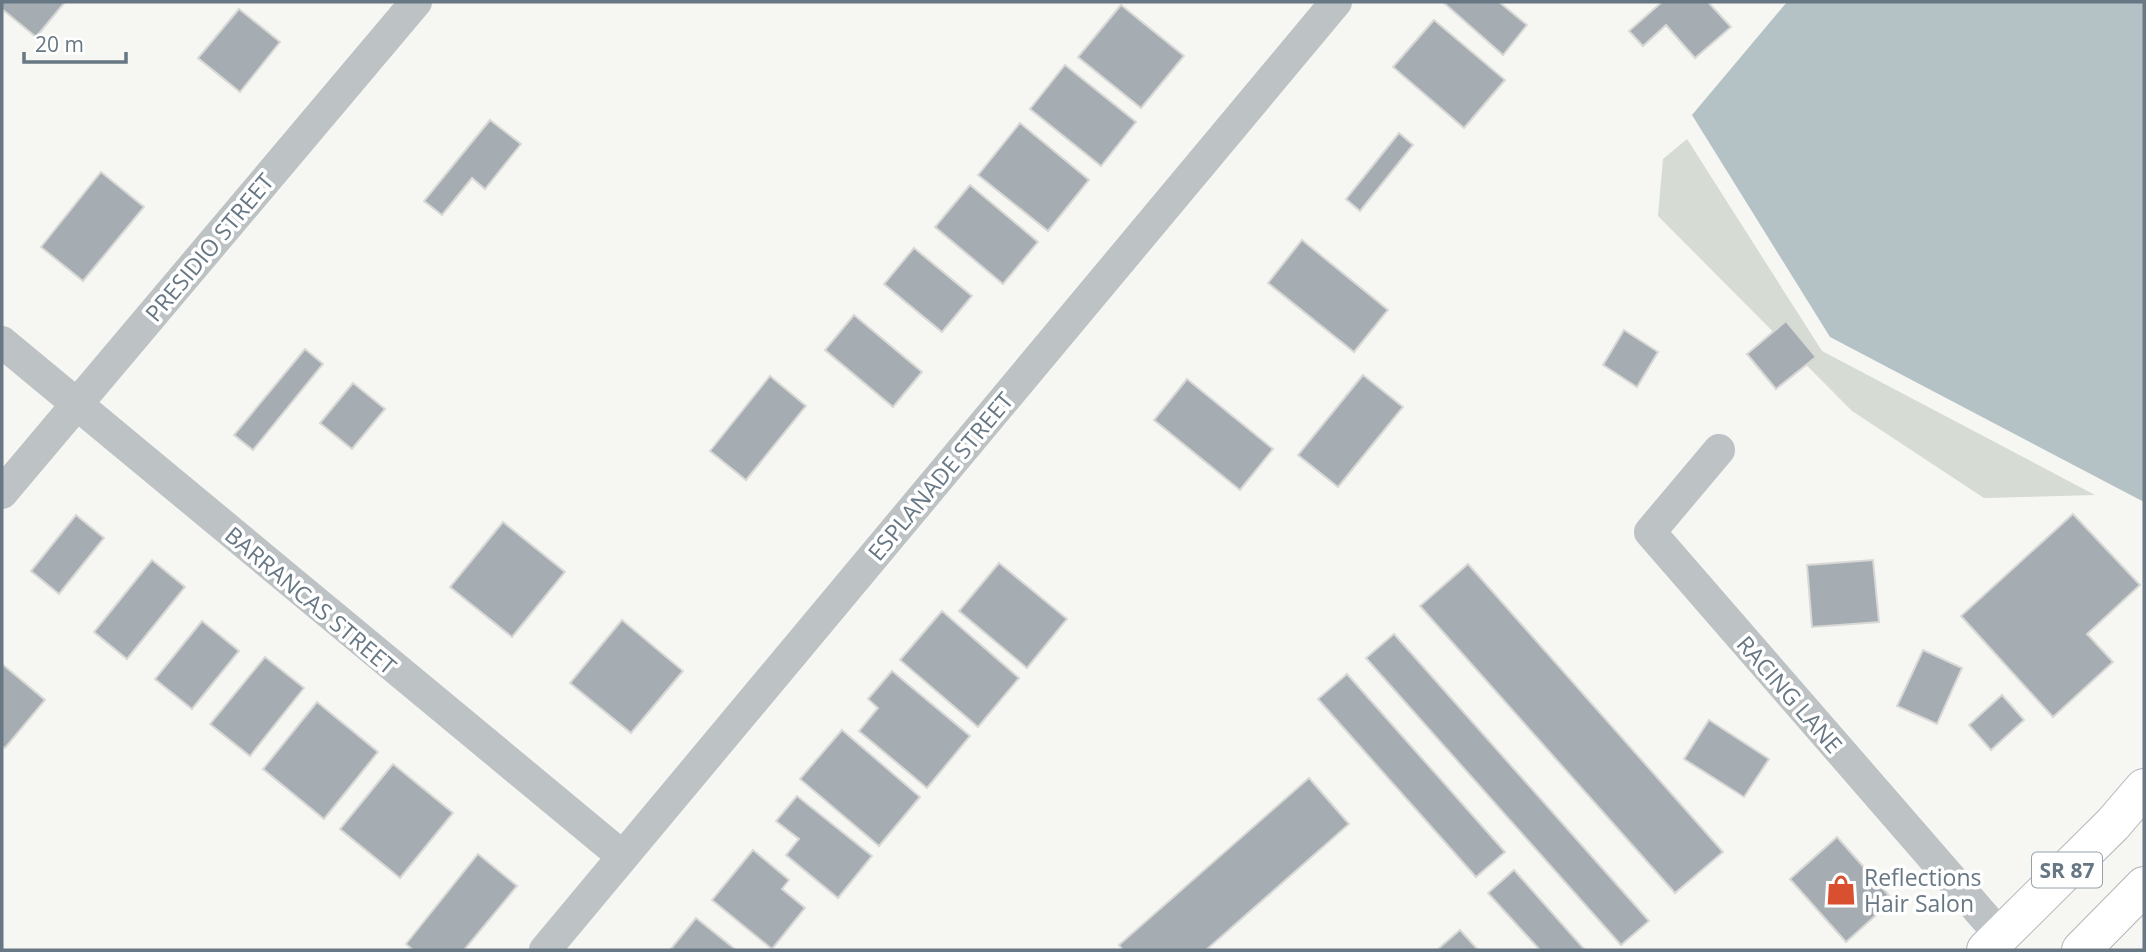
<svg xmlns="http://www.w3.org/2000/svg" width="2146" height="952" font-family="'Open Sans',sans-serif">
<rect width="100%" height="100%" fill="#f6f6f3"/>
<path fill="#d6dbd3" d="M 1687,139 L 1822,351 L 2095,495 L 1984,498 L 1852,411 L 1658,216 L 1663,159 Z"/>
<path fill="#b5c2c5" d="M 1787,2 L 2144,2 L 2144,502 L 1830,337 L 1692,115 Z"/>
<g fill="#a5adb3" stroke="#d8d8d6" stroke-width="2">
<path d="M 2,2 L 65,2 L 36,37 L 2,9 Z"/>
<path d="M 1443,2 L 1499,2 L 1527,25 L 1503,55 Z"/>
<path d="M 1662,2 L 1708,2 L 1731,27 L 1695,58 L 1666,25 L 1643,46 L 1629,31 Z"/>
<path d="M 1121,5 L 1184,56 L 1141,108 L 1078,57 Z"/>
<path d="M 239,9 L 280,42 L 240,92 L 198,58 Z"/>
<path d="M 1434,20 L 1505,80 L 1464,128 L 1393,67 Z"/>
<path d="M 1065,65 L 1136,122 L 1101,166 L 1030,109 Z"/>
<path d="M 490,120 L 521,144 L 485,189 L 472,178 L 442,215 L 424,201 Z"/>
<path d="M 1020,123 L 1089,180 L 1048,231 L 978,175 Z"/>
<path d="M 1399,133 L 1413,145 L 1360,211 L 1346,199 Z"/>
<path d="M 101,172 L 144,207 L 83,281 L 41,247 Z"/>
<path d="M 970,185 L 1038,242 L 1003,284 L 935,227 Z"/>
<path d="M 1302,240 L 1388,310 L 1354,352 L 1268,283 Z"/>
<path d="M 914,248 L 972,296 L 942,332 L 884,284 Z"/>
<path d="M 854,315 L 922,372 L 893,407 L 825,350 Z"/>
<path d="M 1786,321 L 1816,357 L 1776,389 L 1747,354 Z"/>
<path d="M 1624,330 L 1658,352 L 1637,387 L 1603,365 Z"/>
<path d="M 305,349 L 323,364 L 253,450 L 234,435 Z"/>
<path d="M 1363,375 L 1403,407 L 1338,487 L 1298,455 Z"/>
<path d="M 770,376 L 806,406 L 746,480 L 710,451 Z"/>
<path d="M 1187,379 L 1273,449 L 1240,490 L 1154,420 Z"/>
<path d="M 353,383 L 385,409 L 352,449 L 320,423 Z"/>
<path d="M 2073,514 L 2140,585 L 2087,634 L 2113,662 L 2053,717 L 1961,616 Z"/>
<path d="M 76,515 L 104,538 L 59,594 L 31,571 Z"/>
<path d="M 503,522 L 565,572 L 512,637 L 450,587 Z"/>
<path d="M 152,560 L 185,587 L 127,659 L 94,632 Z"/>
<path d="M 1873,560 L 1879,622 L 1812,627 L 1807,565 Z"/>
<path d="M 999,563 L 1067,619 L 1027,668 L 959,611 Z"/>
<path d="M 1468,564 L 1723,852 L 1675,893 L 1420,606 Z"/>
<path d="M 942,611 L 1019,678 L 978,727 L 900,660 Z"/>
<path d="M 622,620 L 683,671 L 631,733 L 570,683 Z"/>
<path d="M 202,621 L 239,651 L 192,709 L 155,679 Z"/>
<path d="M 1394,634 L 1649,921 L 1621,945 L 1366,658 Z"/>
<path d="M 1923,650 L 1962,668 L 1937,724 L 1897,706 Z"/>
<path d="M 265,657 L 304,688 L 250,756 L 210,724 Z"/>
<path d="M 2,664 L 45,700 L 5,748 L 2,746 Z"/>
<path d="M 892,671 L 970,736 L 927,788 L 859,731 L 878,708 L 868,699 Z"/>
<path d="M 1347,674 L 1505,852 L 1476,877 L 1318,699 Z"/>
<path d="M 2002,695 L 2024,720 L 1991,750 L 1969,725 Z"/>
<path d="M 317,702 L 378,752 L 324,819 L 263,769 Z"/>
<path d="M 1709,720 L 1769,759 L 1744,797 L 1684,759 Z"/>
<path d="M 842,730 L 920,797 L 879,846 L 800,779 Z"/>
<path d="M 393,764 L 453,813 L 400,878 L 340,829 Z"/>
<path d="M 1309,778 L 1349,824 L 1206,950 L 1123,950 L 1119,945 Z"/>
<path d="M 797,796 L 872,856 L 838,898 L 786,855 L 799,839 L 776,821 Z"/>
<path d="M 1837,837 L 1893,900 L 1846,942 L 1790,879 Z"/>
<path d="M 753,850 L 789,880 L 782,889 L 805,908 L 772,949 L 712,900 Z"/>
<path d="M 478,854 L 517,886 L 464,950 L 413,950 L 406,944 Z"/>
<path d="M 1514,870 L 1585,950 L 1540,950 L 1488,893 Z"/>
<path d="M 696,918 L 736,950 L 670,950 Z"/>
<path d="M 1460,930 L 1478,950 L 1437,950 Z"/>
</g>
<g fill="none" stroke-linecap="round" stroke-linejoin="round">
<g stroke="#b1b5b8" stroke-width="40">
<g id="trunk">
<path d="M 1986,950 L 2113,824 L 2144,788"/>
<path d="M 2081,950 L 2144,886"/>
</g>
</g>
<g stroke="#bdc2c5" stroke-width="32">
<path d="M 2,342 L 622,856"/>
<path d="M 1719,450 L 1650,532 L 2001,936"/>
<path d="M 2,493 L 416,2"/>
<path d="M 545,950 L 1336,2"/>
</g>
<use href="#trunk" stroke="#fff" stroke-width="38"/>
</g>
<defs>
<g id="shop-bare" transform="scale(2.415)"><path d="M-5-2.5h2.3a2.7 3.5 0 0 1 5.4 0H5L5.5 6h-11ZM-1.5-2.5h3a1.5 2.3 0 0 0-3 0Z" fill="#d95030" stroke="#fff" stroke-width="2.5" paint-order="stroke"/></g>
</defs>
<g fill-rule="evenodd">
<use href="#shop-bare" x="1841" y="890"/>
</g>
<g text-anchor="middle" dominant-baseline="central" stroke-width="7" stroke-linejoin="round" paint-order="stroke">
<rect fill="#fff" stroke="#95a0a8" stroke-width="2" x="2032" y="852.5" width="70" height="35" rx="5"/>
<g font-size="21" font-weight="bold" fill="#677783">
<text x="2067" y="870">SR 87</text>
</g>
<g font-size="23" fill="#677783" stroke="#fff">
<text transform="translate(209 247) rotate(-50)">PRESIDIO STREET</text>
<text transform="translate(940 476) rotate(-50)">ESPLANADE STREET</text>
<text transform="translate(311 600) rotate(40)">BARRANCAS STREET</text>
<text transform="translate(1790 694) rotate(49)">RACING LANE</text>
</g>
<g font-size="23" fill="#677783" stroke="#fff" text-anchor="start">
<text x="1864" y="877">Reflections<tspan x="1864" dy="26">Hair Salon</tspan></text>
</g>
</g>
<rect width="2146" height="952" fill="none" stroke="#677783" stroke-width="7"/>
<path d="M24 52v10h102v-10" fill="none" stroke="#677783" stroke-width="3.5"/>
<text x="35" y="52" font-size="21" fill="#677783" stroke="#ffffff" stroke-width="5" paint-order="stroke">20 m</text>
</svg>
